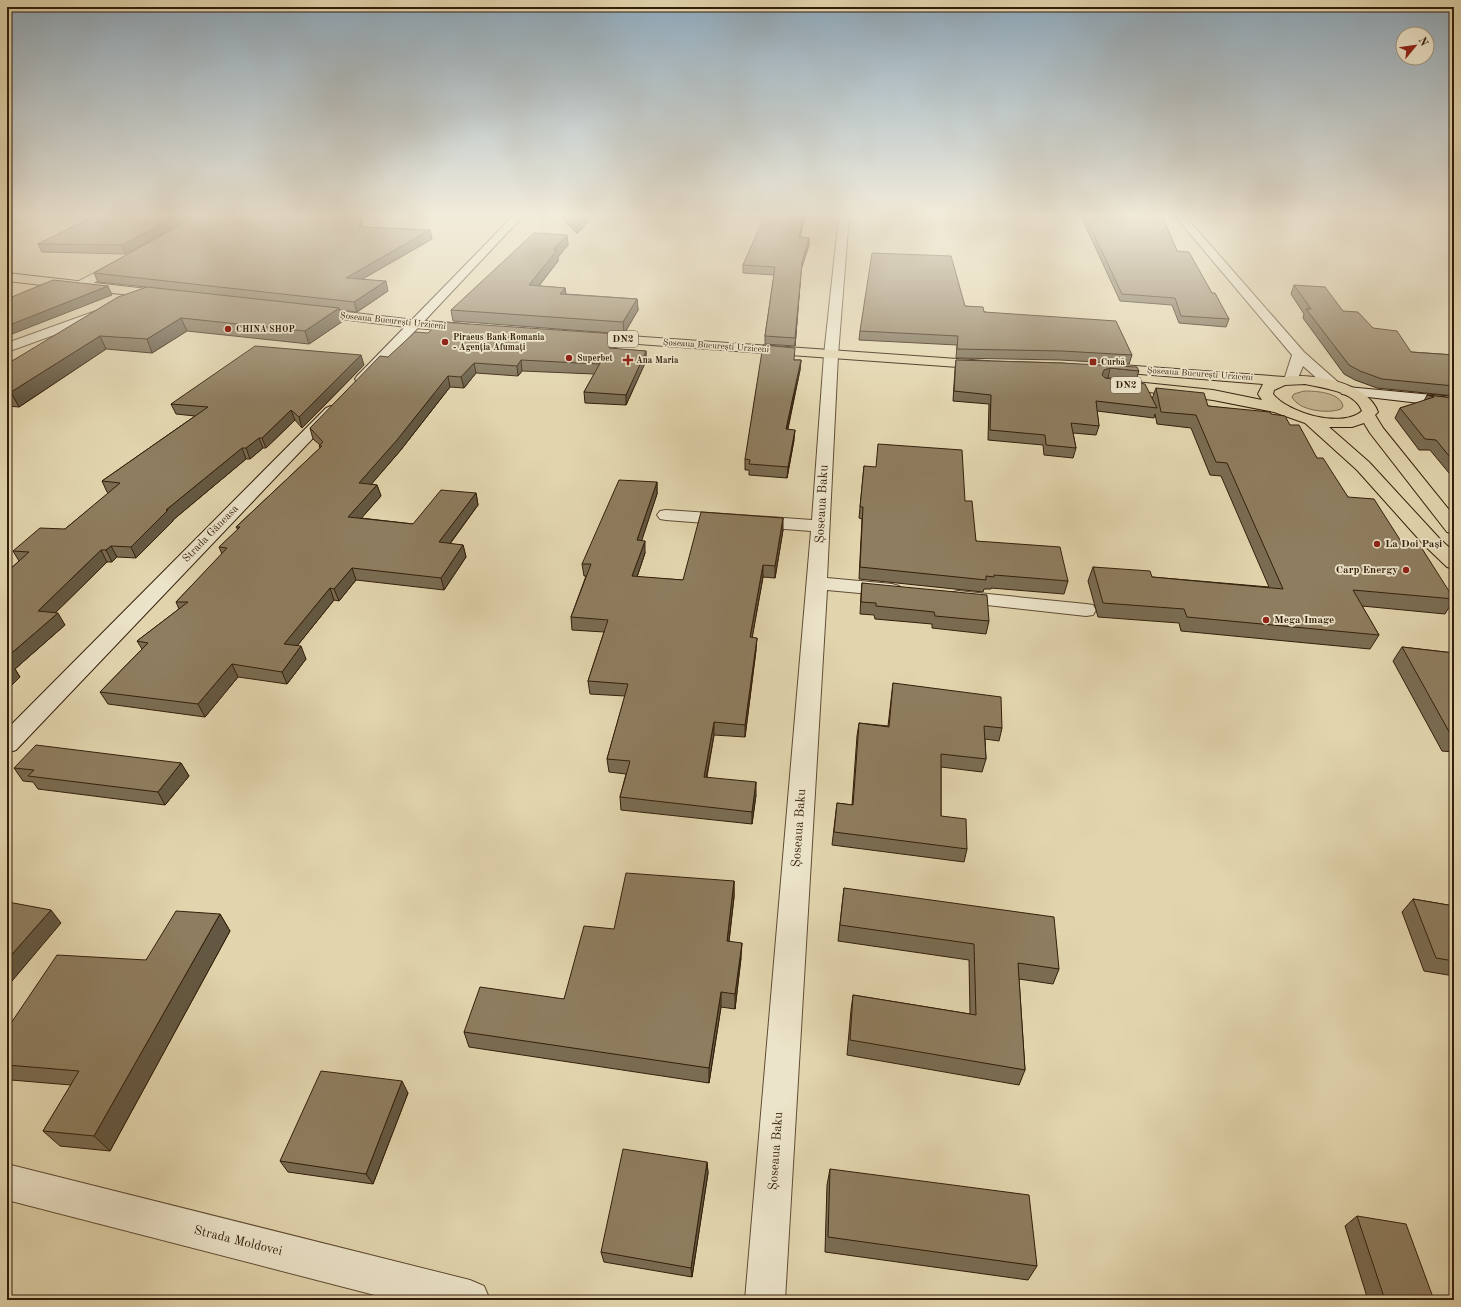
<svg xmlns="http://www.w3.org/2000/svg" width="1461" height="1307" font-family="'Old Standard TT',serif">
<rect width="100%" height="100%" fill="#e2d5ae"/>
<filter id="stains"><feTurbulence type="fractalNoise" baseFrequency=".005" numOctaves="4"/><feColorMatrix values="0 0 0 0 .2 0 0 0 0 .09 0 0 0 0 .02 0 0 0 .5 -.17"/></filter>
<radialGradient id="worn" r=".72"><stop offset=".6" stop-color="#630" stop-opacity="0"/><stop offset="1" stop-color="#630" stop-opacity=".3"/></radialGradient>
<path fill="#c4b692" stroke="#7c6a4e" d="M 1304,391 C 1315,391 1340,392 1343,406 L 1341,409 C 1328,414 1299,411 1292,397 L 1294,394 Z"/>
<path fill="#a79776" stroke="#79674b" d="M 7,216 L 49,216 L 7,226 Z"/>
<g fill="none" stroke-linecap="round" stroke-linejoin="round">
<g stroke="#604c33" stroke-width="2">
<g id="street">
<path d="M 839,216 L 849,216 L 838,355 L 827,578 L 892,584 L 899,586 L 902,590 L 899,594 L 892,596 L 827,590 L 785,1300 L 745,1300 L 811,531 L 666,520 L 660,519 L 657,515 L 660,511 L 666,510 L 812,520 L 824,355 Z"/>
<path d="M 1175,216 L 1185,216 L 1304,352 L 1339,383 L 1341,386 L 1339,389 L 1334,390 L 1329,389 L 1303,366 L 1296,383 L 1291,384 L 1286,383 L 1284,380 L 1292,355 Z"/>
<path d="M 122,259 L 126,260 L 128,262 L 126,264 L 85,288 L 77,288 L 75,285 L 77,282 Z"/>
<path d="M 107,307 L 112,308 L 113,311 L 112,314 L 7,352 L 7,343 Z"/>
<path d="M 958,591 L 1086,604 L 1093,605 L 1096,610 L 1093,615 L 1086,616 L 951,601 L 948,597 L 951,593 Z"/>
<path d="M 7,1164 L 470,1280 L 484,1286 L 490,1300 L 394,1300 L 7,1200 Z"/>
</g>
</g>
<g stroke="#341e0a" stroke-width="2">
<g id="secondary">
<path d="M 513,216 L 523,216 L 367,382 L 362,383 L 357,382 L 355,379 L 357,376 Z"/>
<path d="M 1347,387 L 1454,397 L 1454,407 L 1342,394 L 1340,391 L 1342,388 Z"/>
<path d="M 331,406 L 336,408 L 339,411 L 336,414 L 16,750 L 7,753 L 7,729 L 326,408 Z"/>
</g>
</g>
<g stroke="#341e0a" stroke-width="2">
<g id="highway">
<path d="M 7,273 L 165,291 L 169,292 L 171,295 L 169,298 L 165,299 L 7,281 Z"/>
<path d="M 312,308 L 415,320 L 465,324 L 470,325 L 472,328 L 470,331 L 465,332 L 415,328 L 307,315 L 306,312 L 307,309 Z"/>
<path d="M 587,333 L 986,361 L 991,362 L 993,365 L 991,368 L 986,369 L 582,340 L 580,337 L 582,334 Z"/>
<path d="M 1108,364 L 1284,377 C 1312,373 1367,382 1378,412 L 1375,415 L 1383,428 L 1454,516 L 1454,534 L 1447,532 L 1370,433 L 1364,423 L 1352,427 L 1329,427 L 1369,462 L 1439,538 L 1454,552 L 1454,569 L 1447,567 L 1425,546 L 1357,470 L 1305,423 L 1274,412 L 1213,400 L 1116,388 L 1111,387 L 1109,384 L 1111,381 L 1116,380 L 1213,390 L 1262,400 L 1258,394 L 1263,384 L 1103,371 L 1101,368 L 1103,365 ZM 1305,384 C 1323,388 1355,391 1362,411 C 1342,429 1288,413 1273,394 L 1274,390 L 1285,385 Z"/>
</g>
</g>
<use href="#street" fill="#ece4ca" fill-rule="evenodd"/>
<use href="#secondary" fill="#ece4ca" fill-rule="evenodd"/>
<use href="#highway" fill="#e2d5ae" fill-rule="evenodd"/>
</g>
<g fill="#7a6c52" stroke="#341e0a">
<path d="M 195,216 L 125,254 L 42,252 L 38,244 Z"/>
<path d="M 196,216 L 362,216 L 362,227 L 430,230 L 432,239 L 362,279 L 388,291 L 357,312 L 340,310 L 343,321 L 309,344 L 187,331 L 152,353 L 106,349 L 19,407 L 7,406 L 7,364 L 146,287 L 98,282 L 94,273 Z"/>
<path d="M 561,216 L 593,216 L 577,234 Z"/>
<path d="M 769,216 L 805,216 L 800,237 L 809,238 L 809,245 L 801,270 L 795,346 L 765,344 L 765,336 L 774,275 L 743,273 L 743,265 Z"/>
<path d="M 1081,216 L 1162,216 L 1177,251 L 1212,293 L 1229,319 L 1226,327 L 1179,323 L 1172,305 L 1120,301 Z"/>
<path d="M 567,235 L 568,245 L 558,257 L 558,261 L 539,286 L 565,288 L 566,294 L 637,299 L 638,310 L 624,334 L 453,321 L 451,310 Z"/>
<path d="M 1294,285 L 1343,311 L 1373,328 L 1411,352 L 1454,355 L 1454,396 L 1377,388 L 1355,380 L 1344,374 L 1303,318 L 1304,314 L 1291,294 Z"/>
<path d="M 965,306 L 1132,355 L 1129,364 L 1060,360 L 956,358 L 957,345 L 859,340 L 860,331 Z"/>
<path d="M 618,344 L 615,349 L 646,351 L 646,361 L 626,405 L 585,403 L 584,392 L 594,374 L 522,371 L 518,376 L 476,373 L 464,388 L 450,387 L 400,451 L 371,484 L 377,485 L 381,496 L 361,518 L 413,524 L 476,493 L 478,505 L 450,544 L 463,545 L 466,557 L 444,590 L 356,580 L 339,601 L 334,600 L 297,646 L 306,659 L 287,684 L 238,677 L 205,717 L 108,704 L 100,692 L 142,649 L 137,641 L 179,609 L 176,602 L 222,554 L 219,547 L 238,530 L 236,527 L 320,448 L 319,446 L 320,445 L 313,439 L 310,428 L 388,357 Z"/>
<path d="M 794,360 L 801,360 L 800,370 L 788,429 L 794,440 L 787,478 L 749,475 L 749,470 L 745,470 L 745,459 Z"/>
<path d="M 956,360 L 1062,363 L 1139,371 L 1136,380 L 1108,378 L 1105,378 L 1152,399 L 1156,388 L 1208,406 L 1271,414 L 1290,425 L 1317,458 L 1348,497 L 1404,546 L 1454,599 L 1445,614 L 1362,606 L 1379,635 L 1370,649 L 1181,631 L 1179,623 L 1098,617 L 1088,581 L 1093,567 L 1152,577 L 1269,587 L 1221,476 L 1210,475 L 1191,428 L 1157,424 L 1155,414 L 1154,418 L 1097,411 L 1099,426 L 1096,435 L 1073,433 L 1076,448 L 1073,458 L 1044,455 L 1043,445 L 988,440 L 989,404 L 953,401 L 955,369 Z"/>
<path d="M 364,365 L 302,428 L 295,420 L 266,448 L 263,448 L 250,459 L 246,459 L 173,520 L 173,521 L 136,558 L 117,557 L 112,562 L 107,562 L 55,613 L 65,625 L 15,669 L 20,677 L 7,690 L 7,572 L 19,561 L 13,551 L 65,529 L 109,493 L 107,492 L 102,481 L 195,416 L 176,414 L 171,404 Z"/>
<path d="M 1427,395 L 1454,398 L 1454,479 L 1430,450 L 1419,450 L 1395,418 L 1400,408 L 1424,401 Z"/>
<path d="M 864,466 L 965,501 L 976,541 L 1068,581 L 1064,594 L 991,588 L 991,589 L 984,589 L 983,592 L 859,579 L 862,519 L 859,518 Z"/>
<path d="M 657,482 L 657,494 L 641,541 L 645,553 L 637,577 L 683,580 L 783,530 L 775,578 L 763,577 L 752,637 L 756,650 L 745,737 L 714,735 L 707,777 L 756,795 L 752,824 L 621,810 L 620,797 L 626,774 L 609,772 L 607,759 L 625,696 L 590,694 L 588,681 L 604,632 L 572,630 L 571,617 L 586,576 L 584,576 L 582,564 Z"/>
<path d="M 862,583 L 989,621 L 986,634 L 932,628 L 932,624 L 875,619 L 874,615 L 860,614 L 861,595 Z"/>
<path d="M 1402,647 L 1454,653 L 1454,752 L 1442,751 L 1393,661 Z"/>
<path d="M 893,683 L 1002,728 L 999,741 L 985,739 L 986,759 L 982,772 L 941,767 L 941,816 L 967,849 L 964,862 L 832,845 L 837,803 L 852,805 L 857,736 L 859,723 L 888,726 Z"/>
<path d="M 181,763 L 189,776 L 165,805 L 38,789 L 33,782 L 23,781 L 14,768 Z"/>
<path d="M 734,881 L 734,897 L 729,942 L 741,958 L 735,1009 L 721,1007 L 709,1083 L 469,1047 L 464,1032 L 564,999 L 614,929 Z"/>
<path d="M 844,888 L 1059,969 L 1053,984 L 1019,979 L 1025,1070 L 1019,1085 L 847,1055 L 851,1010 L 853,995 L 970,1014 L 969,960 L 838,941 Z"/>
<path d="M 1413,899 L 1454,906 L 1454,976 L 1424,971 L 1402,912 Z"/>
<path d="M 220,914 L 230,931 L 110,1151 L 60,1146 L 43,1131 L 71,1085 L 11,1080 L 7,1076 L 7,1045 L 8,1044 L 7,1044 L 7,1029 L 146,960 Z"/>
<path d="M 408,1093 L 373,1184 L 288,1172 L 280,1161 Z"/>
<path d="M 707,1162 L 708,1173 L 692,1277 L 604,1262 L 601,1252 Z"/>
<path d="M 830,1169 L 1037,1266 L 1028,1280 L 825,1252 L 827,1185 Z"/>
<path d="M 1357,1216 L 1434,1300 L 1368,1300 L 1345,1226 Z"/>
</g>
<g fill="#635842" stroke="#341e0a">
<path d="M 177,216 L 195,216 L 125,254 L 122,245 Z"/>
<path d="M 360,216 L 362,216 L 361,235 L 359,227 Z"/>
<path d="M 587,216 L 593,216 L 577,234 L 576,227 Z"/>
<path d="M 804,216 L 805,216 L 798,244 L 799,237 Z"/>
<path d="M 430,230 L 432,239 L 349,287 L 346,278 Z"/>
<path d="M 567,235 L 568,245 L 558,257 L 558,261 L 531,296 L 529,285 L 553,250 Z"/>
<path d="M 809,238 L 809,245 L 801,270 L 795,346 L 802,262 Z"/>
<path d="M 386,281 L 388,291 L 357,312 L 354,302 Z"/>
<path d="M 108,286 L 112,295 L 7,336 L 7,326 Z"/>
<path d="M 565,288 L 566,299 L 560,294 Z"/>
<path d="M 637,299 L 638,310 L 624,334 L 623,322 Z"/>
<path d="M 339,308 L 343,321 L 309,344 L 305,331 Z"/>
<path d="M 181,318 L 187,331 L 152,353 L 147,339 Z"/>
<path d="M 617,334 L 618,344 L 610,358 L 609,348 Z"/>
<path d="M 100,336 L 106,349 L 19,407 L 11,392 Z"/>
<path d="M 646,351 L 646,361 L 626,405 L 626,395 Z"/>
<path d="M 361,355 L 364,365 L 302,428 L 299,417 Z"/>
<path d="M 521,360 L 522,371 L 518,376 L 517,366 Z"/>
<path d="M 801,360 L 800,370 L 785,440 L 786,429 Z"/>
<path d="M 474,363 L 476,373 L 464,388 L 461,377 Z"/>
<path d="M 1110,368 L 1108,378 L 1102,379 L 1102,375 L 1104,370 Z"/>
<path d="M 448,376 L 450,387 L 400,451 L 363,494 L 359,483 Z"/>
<path d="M 291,410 L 295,420 L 266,448 L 262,438 Z"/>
<path d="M 795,430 L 794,440 L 787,478 L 788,467 Z"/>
<path d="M 259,438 L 263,448 L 250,459 L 246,448 Z"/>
<path d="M 242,448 L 246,459 L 173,520 L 173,521 L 136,558 L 131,547 L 166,510 Z"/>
<path d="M 657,482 L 657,494 L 638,552 L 637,540 Z"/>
<path d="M 377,485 L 381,496 L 352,529 L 348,517 Z"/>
<path d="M 476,493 L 478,505 L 442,554 L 439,542 Z"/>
<path d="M 783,518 L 783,530 L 775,578 L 775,566 Z"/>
<path d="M 645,541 L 645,553 L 633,589 L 632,576 Z"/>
<path d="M 463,545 L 466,557 L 444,590 L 441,578 Z"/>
<path d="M 111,546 L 117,557 L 112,562 L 106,550 Z"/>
<path d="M 101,550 L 107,562 L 45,623 L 38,611 Z"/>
<path d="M 763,565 L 763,577 L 750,650 L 750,637 Z"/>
<path d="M 352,568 L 356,580 L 339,601 L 334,589 Z"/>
<path d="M 330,588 L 334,600 L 289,656 L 284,644 Z"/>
<path d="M 58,613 L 65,625 L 15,669 L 20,677 L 7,690 L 7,657 Z"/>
<path d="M 757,638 L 756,650 L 745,737 L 745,725 Z"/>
<path d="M 301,646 L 306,659 L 287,684 L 282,672 Z"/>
<path d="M 232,664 L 238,677 L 205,717 L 198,704 Z"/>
<path d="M 714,722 L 714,735 L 704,790 L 704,777 Z"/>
<path d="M 181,763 L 189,776 L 165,805 L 158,792 Z"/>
<path d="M 756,782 L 756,795 L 752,824 L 752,812 Z"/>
<path d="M 734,881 L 734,897 L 727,957 L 727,941 Z"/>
<path d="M 51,910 L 61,923 L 7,987 L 7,960 Z"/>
<path d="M 220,914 L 230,931 L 110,1151 L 94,1136 Z"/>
<path d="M 742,943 L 741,958 L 735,1009 L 735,994 Z"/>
<path d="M 721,992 L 721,1007 L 709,1083 L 709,1068 Z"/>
<path d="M 402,1081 L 408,1093 L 373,1184 L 366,1174 Z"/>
<path d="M 707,1162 L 708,1173 L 692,1277 L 691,1268 Z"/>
</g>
<g fill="#8e7d5f" stroke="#341e0a">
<path d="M 94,216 L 177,216 L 122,245 L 38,244 Z"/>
<path d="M 196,216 L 360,216 L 359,227 L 430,230 L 346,278 L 386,281 L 354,302 L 94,273 Z"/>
<path d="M 566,216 L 587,216 L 576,227 Z"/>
<path d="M 769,216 L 804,216 L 799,237 L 809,238 L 802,262 L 795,338 L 765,336 L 775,267 L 743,265 L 764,217 L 768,218 Z"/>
<path d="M 1085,216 L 1162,216 L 1177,251 L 1189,252 L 1212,293 L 1215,293 L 1229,319 L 1181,316 L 1175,298 L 1122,294 Z"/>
<path d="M 534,233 L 567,235 L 553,250 L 557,250 L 529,285 L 565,288 L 560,294 L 637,299 L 623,322 L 451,310 Z"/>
<path d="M 872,253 L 951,256 L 965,306 L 983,307 L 984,312 L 1116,321 L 1132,355 L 1062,351 L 957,349 L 958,336 L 860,331 Z"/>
<path d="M 53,280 L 108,286 L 7,326 L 7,299 Z"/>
<path d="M 1294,285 L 1325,287 L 1343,311 L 1358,312 L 1373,328 L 1397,331 L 1411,352 L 1454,355 L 1454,386 L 1382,379 L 1360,371 L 1349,365 L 1306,309 L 1311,309 Z"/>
<path d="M 147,287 L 339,308 L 305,331 L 181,318 L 147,339 L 100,336 L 11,392 L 7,392 L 7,364 L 118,297 Z"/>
<path d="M 440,322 L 617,334 L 609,348 L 646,351 L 626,395 L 584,392 L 604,356 L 599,364 L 521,360 L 517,366 L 474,363 L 461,377 L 448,376 L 397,440 L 359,483 L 377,485 L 348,517 L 413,524 L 441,490 L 476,493 L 439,542 L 463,545 L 441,578 L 352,568 L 334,589 L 330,588 L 284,644 L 301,646 L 282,672 L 232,664 L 198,704 L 100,692 L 148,643 L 137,641 L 188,602 L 176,602 L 227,548 L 219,547 L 240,527 L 236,527 L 322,446 L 319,446 L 323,442 L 310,428 L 380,356 L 388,357 L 415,332 L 428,333 Z"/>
<path d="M 763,345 L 795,348 L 794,360 L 801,360 L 786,429 L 795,430 L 788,467 L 749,464 L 750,460 L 745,459 Z"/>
<path d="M 255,346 L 361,355 L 299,417 L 291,410 L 262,438 L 259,438 L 246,448 L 242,448 L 166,510 L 168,510 L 131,547 L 111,546 L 106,550 L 101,550 L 38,611 L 58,613 L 7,657 L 7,572 L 29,552 L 13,551 L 40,528 L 65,529 L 120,483 L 102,481 L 208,407 L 171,404 Z"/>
<path d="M 956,360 L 1062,363 L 1137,367 L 1139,371 L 1110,368 L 1104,370 L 1102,375 L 1105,378 L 1145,384 L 1157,408 L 1096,401 L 1099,426 L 1071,423 L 1076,448 L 1046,445 L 1045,435 L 990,430 L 991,395 L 954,391 Z"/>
<path d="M 1156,388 L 1204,393 L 1208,406 L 1270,412 L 1271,414 L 1285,416 L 1290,425 L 1299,425 L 1317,458 L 1323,458 L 1348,497 L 1374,499 L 1404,546 L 1421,547 L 1454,599 L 1353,590 L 1379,635 L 1187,617 L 1184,609 L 1103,603 L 1093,567 L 1150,571 L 1152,577 L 1283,589 L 1227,463 L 1216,462 L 1196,415 L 1161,412 Z"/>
<path d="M 1427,395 L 1454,398 L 1454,462 L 1436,440 L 1425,439 L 1400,408 L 1434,397 Z"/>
<path d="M 878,444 L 962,450 L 965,501 L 972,501 L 976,541 L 1060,547 L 1068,581 L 994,575 L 994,577 L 986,576 L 986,580 L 860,567 L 863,507 L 860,507 L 864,466 L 876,467 Z"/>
<path d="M 619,480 L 657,482 L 637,540 L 645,541 L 632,576 L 683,580 L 701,512 L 783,518 L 775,566 L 763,565 L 750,637 L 757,638 L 745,725 L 714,722 L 704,777 L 756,782 L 752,812 L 620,797 L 630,761 L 607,759 L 628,684 L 588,681 L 608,620 L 571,617 L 591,564 L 582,564 Z"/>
<path d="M 862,583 L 987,595 L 989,621 L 935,616 L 934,612 L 876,606 L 876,603 L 861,602 Z"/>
<path d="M 1402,647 L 1454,653 L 1454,737 L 1452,737 Z"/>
<path d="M 7,665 L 12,665 L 7,670 Z"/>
<path d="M 893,683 L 1001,697 L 1002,728 L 984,726 L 986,759 L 941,754 L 941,816 L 966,819 L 967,849 L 834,832 L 837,803 L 853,805 L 859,723 L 889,727 Z"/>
<path d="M 36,745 L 181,763 L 158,792 L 28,776 L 34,770 L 14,768 Z"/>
<path d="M 626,873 L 734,881 L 727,941 L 742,943 L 735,994 L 721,992 L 709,1068 L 464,1032 L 480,987 L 564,999 L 584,926 L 614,929 Z"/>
<path d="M 844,888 L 1054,917 L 1059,969 L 1018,963 L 1025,1070 L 850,1040 L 853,995 L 976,1015 L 974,944 L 840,925 Z"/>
<path d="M 1413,899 L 1454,906 L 1454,961 L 1436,958 Z"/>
<path d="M 8,902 L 51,910 L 7,960 L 7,903 Z"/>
<path d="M 176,911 L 220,914 L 94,1136 L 43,1131 L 79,1071 L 7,1065 L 7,1045 L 12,1038 L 7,1038 L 7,1029 L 57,955 L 146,960 Z"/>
<path d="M 321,1071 L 402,1081 L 366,1174 L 280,1161 Z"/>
<path d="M 623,1149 L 707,1162 L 691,1268 L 601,1252 Z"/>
<path d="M 830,1169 L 1029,1195 L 1037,1266 L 828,1237 Z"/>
<path d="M 1357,1216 L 1406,1224 L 1434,1300 L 1385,1300 Z"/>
</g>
<linearGradient id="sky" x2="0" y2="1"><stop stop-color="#8ea8ba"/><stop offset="0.54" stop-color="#f2ecdb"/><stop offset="1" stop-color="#f2ecdb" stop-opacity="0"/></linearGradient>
<rect width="1461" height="399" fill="url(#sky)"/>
<g fill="#8f2418" stroke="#ece4ca" stroke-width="1.5">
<circle cx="228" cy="329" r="4"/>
<circle cx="445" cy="342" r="4"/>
<circle cx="569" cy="358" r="4"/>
<path d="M626 354h4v4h4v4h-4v4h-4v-4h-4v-4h4z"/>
<rect x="1089" y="358" width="8" height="8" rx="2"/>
<circle cx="1377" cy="544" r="4"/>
<circle cx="1406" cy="570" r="4"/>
<circle cx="1266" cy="620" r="4"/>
</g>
<g text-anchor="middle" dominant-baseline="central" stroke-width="3.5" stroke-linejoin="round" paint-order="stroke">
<g font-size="9" fill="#341e0a" stroke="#ece4ca">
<text transform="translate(393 321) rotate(6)">Șoseaua București Urziceni</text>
<text transform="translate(716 346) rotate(4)">Șoseaua București Urziceni</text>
<text transform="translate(1200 374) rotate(4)">Șoseaua București Urziceni</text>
</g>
<g font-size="9" font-weight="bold" fill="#341e0a" stroke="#ece4ca" text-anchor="start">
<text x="236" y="329">CHINA SHOP</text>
<text x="453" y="337">Piraeus Bank Romania<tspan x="453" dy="10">- Agenția Afumați</tspan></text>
<text x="577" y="358">Superbet</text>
<text x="636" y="360">Ana Maria</text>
<text x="1101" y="362">Curbă</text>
</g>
<g fill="#ece4ca" stroke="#6b5944" stroke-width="1">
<rect x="608" y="331" width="30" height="16" rx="3"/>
<rect x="1111" y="377" width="30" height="16" rx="3"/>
</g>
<g font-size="10" font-weight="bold" fill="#341e0a">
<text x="623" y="339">DN2</text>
<text x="1126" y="385">DN2</text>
</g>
<g font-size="11" fill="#341e0a" stroke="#ece4ca">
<text transform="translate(211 534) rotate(-46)">Strada Găneasa</text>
</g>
<g font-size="11" font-weight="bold" fill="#341e0a" stroke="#ece4ca" text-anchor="start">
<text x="1385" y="544">La Doi Pași</text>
<text x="1398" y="570" text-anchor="end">Carp Energy</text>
<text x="1274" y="620">Mega Image</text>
</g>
<g font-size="13" fill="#341e0a" stroke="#ece4ca">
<text transform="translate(822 504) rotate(-87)">Șoseaua Baku</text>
<text transform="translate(799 828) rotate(-86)">Șoseaua Baku</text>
<text transform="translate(776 1151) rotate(-86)">Șoseaua Baku</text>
<text transform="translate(238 1241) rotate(14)">Strada Moldovei</text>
</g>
</g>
<rect width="1461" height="1307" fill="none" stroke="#e2d5ae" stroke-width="24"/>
<rect x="8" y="8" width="1445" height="1291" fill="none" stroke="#341e0a" stroke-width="2"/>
<rect x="12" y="12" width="1437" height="1283" fill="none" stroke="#341e0a"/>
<g transform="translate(1415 46) rotate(61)"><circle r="19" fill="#ece4ca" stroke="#a2957d"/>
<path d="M0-3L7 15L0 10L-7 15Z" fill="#8f2418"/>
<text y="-6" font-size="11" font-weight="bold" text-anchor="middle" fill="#341e0a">N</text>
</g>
<rect width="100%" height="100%" filter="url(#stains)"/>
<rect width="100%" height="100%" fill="url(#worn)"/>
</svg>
